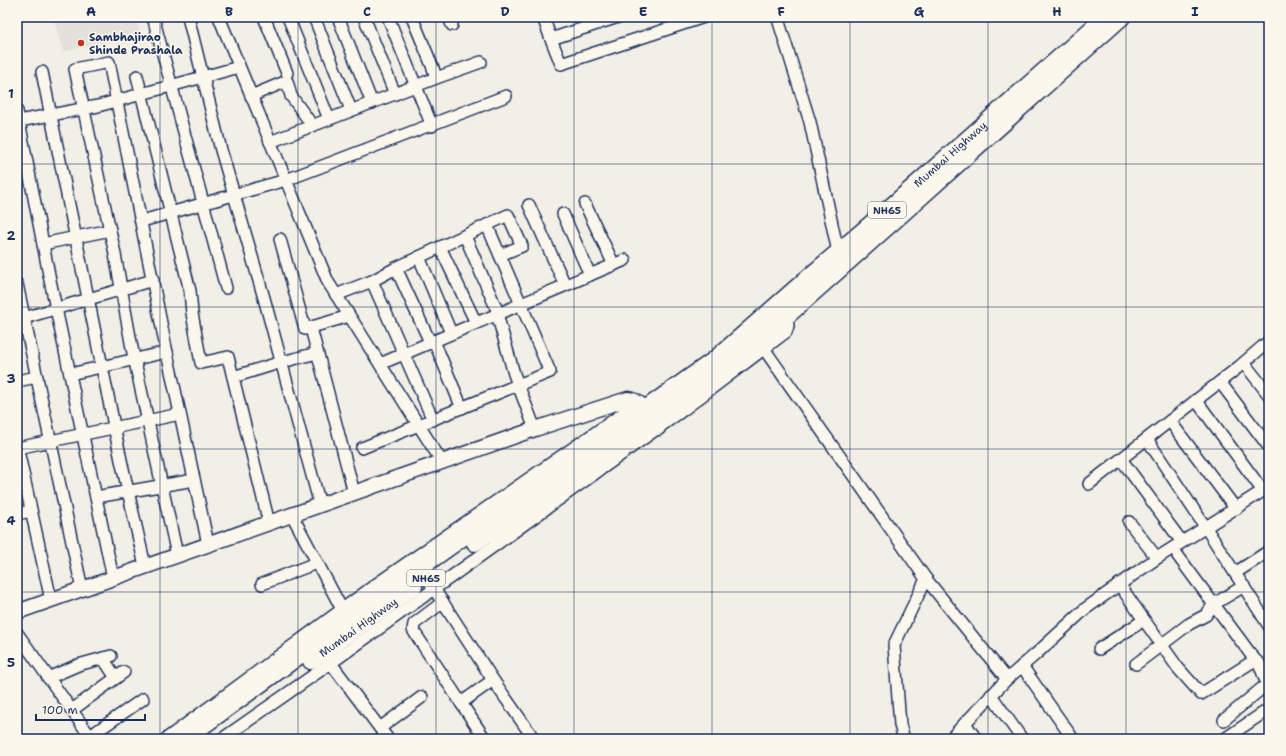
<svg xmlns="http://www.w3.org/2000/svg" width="1286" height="756" font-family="'Shantell Sans',sans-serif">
<rect width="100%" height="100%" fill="#f2efe6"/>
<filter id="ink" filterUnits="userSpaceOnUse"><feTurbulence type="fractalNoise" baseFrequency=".025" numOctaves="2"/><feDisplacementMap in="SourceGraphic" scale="8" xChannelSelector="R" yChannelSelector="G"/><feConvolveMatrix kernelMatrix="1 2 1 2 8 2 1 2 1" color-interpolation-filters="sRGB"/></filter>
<g filter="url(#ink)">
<path fill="#e2e1dc" d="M 53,17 L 136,17 L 140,33 L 63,52 Z"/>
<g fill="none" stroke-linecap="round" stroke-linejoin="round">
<g stroke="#1b2f5e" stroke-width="14">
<g id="minor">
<path d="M 153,17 L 226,288"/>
<path d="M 188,17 L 221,150 L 264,298 L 320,505"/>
<path d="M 219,17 L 328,282 L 442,462"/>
<path d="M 264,17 L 287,73"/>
<path d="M 288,17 L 329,119"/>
<path d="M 314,17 L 351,110"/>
<path d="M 338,17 L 372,103"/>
<path d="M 364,17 L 395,94"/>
<path d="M 388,17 L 432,126"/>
<path d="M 449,17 L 452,25"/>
<path d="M 543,17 L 551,39"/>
<path d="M 585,17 L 588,27"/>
<path d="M 618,17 L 551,39 L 561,64 L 704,17"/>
<path d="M 778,19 L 810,122 L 838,252"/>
<path d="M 42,72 L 121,460 L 145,566"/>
<path d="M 137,76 L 190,291 L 192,313 L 201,363 L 228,357 L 269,523"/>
<path d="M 436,78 L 481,62"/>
<path d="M 251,96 L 287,81 L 291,96 L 312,125"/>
<path d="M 17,111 L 50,280 L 113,578"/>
<path d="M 19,121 L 98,106 L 239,67"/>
<path d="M 270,142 L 436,78 L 433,68 L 412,17"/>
<path d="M 585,204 L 614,265"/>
<path d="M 529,205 L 565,285"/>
<path d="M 563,214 L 590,275"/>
<path d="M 142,221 L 286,180 L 506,96"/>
<path d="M 487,225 L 508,215 L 522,246 L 500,255"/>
<path d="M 465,236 L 497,310 L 497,314 L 514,374 L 535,429"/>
<path d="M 280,239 L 305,329 L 349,316"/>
<path d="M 43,244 L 110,230"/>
<path d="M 440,247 L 476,323"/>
<path d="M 419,257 L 451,333"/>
<path d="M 396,268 L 430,342"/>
<path d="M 372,281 L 433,420"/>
<path d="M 17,284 L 82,589"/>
<path d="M 336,295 L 372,281 L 396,268 L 487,225 L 550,372 L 362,448"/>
<path d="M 24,318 L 153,280"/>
<path d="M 311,328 L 354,493"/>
<path d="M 434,341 L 462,408"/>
<path d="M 760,343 L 926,579 L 894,645 L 900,725 L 904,739"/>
<path d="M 1244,363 L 1269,395"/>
<path d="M 380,364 L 625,260"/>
<path d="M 70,374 L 167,352"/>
<path d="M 233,377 L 282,362 L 317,353"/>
<path d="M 17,381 L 37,377"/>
<path d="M 1220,382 L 1269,447"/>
<path d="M 1196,400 L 1263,491"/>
<path d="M 1170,421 L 1236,509"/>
<path d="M 1147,439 L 1206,528 L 1269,626"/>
<path d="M 17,446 L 51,600"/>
<path d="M 17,448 L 180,414"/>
<path d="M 1121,459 L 1182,542"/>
<path d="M 1089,484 L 1240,366 L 1269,341"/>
<path d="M 96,497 L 194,480"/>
<path d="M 17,514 L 31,511"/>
<path d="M 292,515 L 345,615"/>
<path d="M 1129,522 L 1157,558"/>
<path d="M 177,555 L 132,348 L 114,249 L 75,69 L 109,62 L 166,348 L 208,544"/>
<path d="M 1178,556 L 1255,660 L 1259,663 L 1267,684"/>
<path d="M 1235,573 L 1269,551"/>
<path d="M 427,578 L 493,680 L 534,739"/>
<path d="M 926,579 L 1007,679"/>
<path d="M 262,584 L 316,563"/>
<path d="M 443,602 L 414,624 L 413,630 L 461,703 L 493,680"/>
<path d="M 1144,620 L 1178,668 L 1201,694 L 1255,660"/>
<path d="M 17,633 L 92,739"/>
<path d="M 1099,649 L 1144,620 L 1119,584"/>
<path d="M 103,658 L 116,678"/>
<path d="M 327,658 L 388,739"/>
<path d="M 1136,664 L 1189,624 L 1206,615 L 1214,604 L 1244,586"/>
<path d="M 1022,666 L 1073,739"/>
<path d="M 48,678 L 78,665 L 111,656"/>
<path d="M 991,695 L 1022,739"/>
<path d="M 461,703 L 485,739"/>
<path d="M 72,710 L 124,672"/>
<path d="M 1224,720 L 1267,684 L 1269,686"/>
<path d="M 965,723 L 976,739"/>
<path d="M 380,728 L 422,697"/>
<path d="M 90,736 L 143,699"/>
<path d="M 1226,738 L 1269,709"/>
<path d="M 166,739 L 378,583 L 638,403"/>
<path d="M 222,739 L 331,663 L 494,546 L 683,410 L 786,332 L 788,326 L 787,316"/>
<path d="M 950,739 L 1007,679 L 1036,654 L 1085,609 L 1157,558 L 1269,487"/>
</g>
</g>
<g stroke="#1b2f5e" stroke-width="17">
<path id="major" d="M 17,612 L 535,429 L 628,399 C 641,399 651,418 658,428"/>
</g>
<g stroke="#1b2f5e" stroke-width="19">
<g id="highway">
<path d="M 475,543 L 653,421 L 759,341 L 912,205 L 1122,17"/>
<path id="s1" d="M 311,661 L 414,587"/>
<path id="s2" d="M 185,739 L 417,570 L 714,360 L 803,282 L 887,210 L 1105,17"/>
</g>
</g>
<use href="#minor" stroke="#fbf7ec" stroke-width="11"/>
<use href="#major" stroke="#fbf7ec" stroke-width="14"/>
<use href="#highway" stroke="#fbf7ec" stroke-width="16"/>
</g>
</g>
<path fill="none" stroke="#1b2f5e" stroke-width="1" stroke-opacity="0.55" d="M 160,17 L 160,739M 298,17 L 298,739M 436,17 L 436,739M 574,17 L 574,739M 712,17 L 712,739M 850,17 L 850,739M 988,17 L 988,739M 1126,17 L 1126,739M 17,164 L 1269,164M 17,307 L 1269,307M 17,449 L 1269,449M 17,592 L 1269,592"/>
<circle fill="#c8321e" stroke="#fbf7ec" stroke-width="1.5" cx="81" cy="43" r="4"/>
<g text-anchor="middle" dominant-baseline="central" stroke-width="3" stroke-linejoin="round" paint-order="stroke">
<g fill="#fbf7ec" stroke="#5e6b89" stroke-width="1">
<rect x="868" y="202" width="38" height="16" rx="3"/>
<rect x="407" y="570" width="38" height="16" rx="3"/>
</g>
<g font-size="10" font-weight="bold" fill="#1b2f5e">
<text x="887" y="210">NH65</text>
<text x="426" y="578">NH65</text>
</g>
<g font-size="11" font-weight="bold" fill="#1b2f5e" stroke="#fbf7ec" text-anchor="start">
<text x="89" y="37">Sambhajirao<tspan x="89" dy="13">Shinde Prashala</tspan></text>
</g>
<g font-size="11" fill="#1b2f5e" stroke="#fbf7ec">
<text stroke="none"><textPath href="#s2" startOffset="964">Mumbai Highway</textPath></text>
<text stroke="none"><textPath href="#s1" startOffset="58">Mumbai Highway</textPath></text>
</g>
</g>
<rect width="1286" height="756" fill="none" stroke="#fbf7ec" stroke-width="44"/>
<path d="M36 714v6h109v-6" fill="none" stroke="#1b2f5e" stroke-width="2"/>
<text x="42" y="714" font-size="12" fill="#1b2f5e" stroke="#fbf7ec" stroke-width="3" paint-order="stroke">100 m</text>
<rect x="22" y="22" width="1242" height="712" fill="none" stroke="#1b2f5e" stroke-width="1.5"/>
<g font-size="13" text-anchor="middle" font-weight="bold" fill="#1b2f5e">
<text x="91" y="16">A</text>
<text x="229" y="16">B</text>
<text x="367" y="16">C</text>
<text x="505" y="16">D</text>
<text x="643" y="16">E</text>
<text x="781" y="16">F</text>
<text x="919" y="16">G</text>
<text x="1057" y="16">H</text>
<text x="1195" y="16">I</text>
<text x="11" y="98">1</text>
<text x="11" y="240">2</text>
<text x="11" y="383">3</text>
<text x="11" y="525">4</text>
<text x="11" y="667">5</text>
</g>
</svg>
